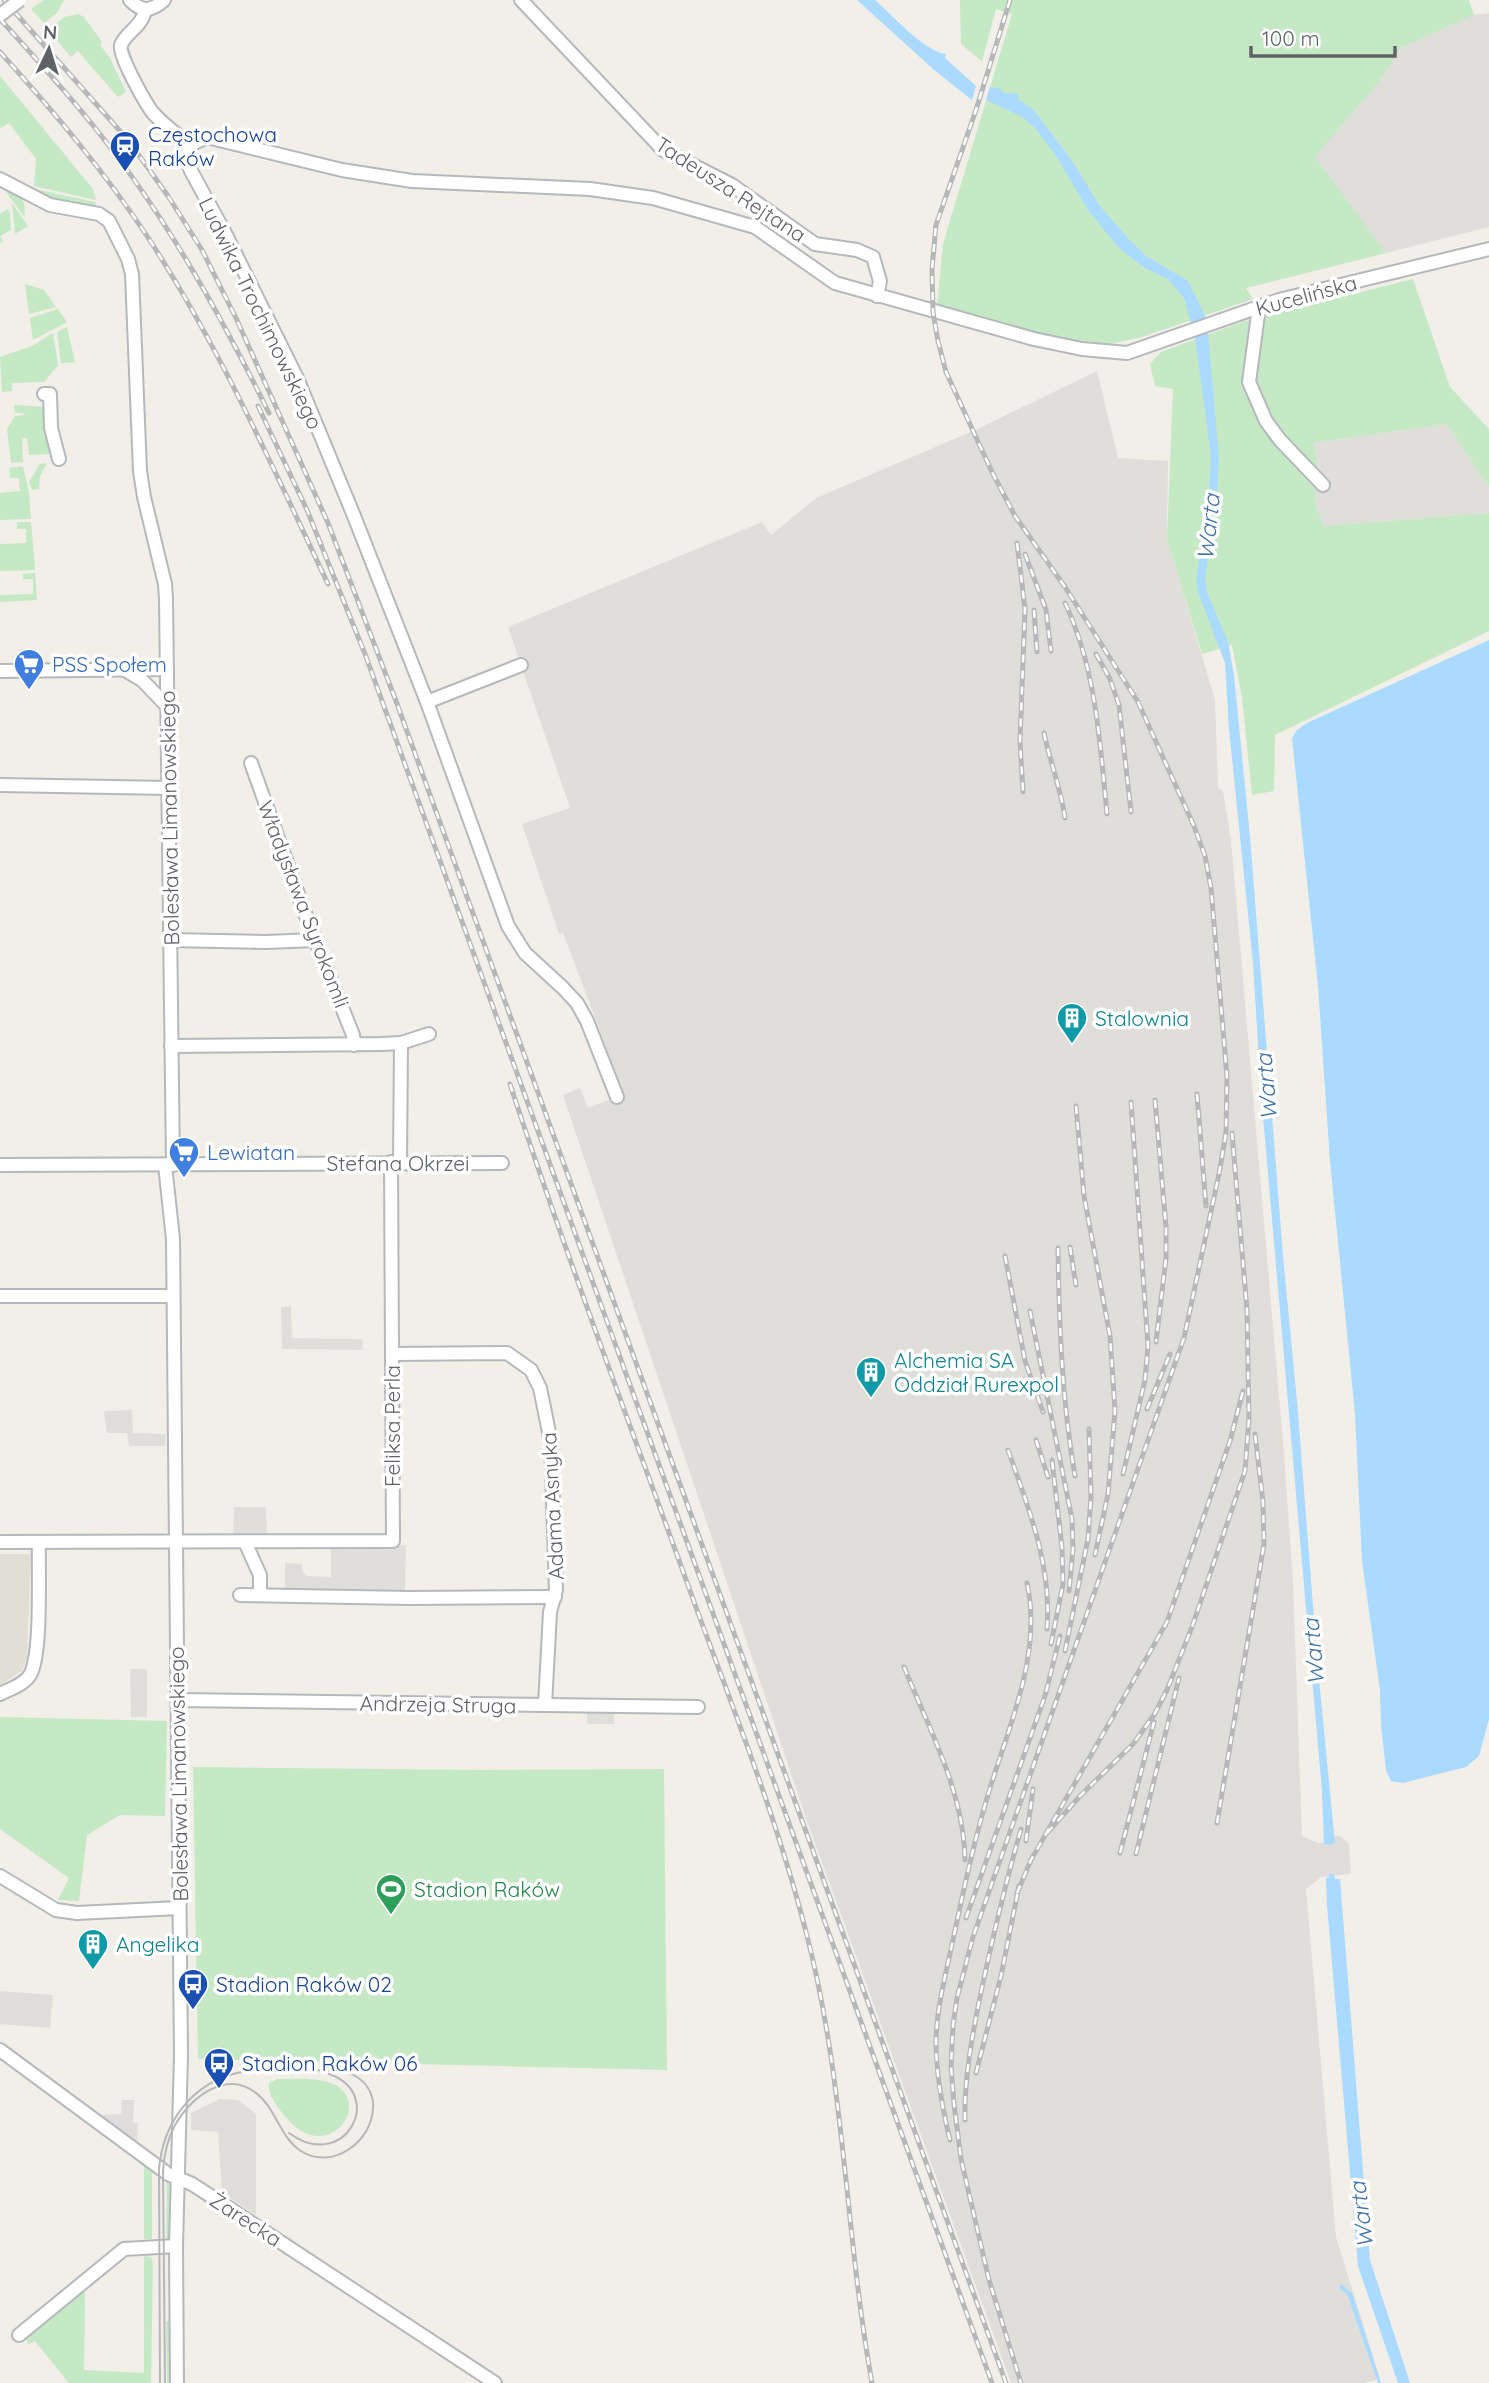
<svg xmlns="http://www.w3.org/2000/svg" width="1489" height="2383" font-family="Quicksand,sans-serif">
<rect width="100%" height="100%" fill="#f1efe8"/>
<g fill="#e0deda">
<path d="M 1489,13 L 1489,227 L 1386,253 L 1314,158 L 1379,82 L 1401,48 L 1474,15 Z"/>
<path d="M 1097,371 L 1118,458 L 1168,461 L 1167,539 L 1215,700 L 1218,788 L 1223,791 L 1231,840 L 1284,1454 L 1293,1582 L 1302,1836 L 1318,1843 L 1333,1842 L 1333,1837 L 1340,1836 L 1349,1844 L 1351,1874 L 1321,1877 L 1306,1889 L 1336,2237 L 1380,2379 L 1364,2383 L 1011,2383 L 807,1821 L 563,1095 L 580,1088 L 588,1108 L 624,1094 L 563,933 L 559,934 L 522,824 L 570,808 L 508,627 L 762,522 L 771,535 L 816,498 L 973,431 Z"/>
<path d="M 1447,424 L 1489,487 L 1489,513 L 1324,526 L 1315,504 L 1318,468 L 1314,443 Z"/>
<path d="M 291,1306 L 292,1338 L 362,1339 L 363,1350 L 282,1349 L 281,1307 Z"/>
<path d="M 132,1410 L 133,1433 L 166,1434 L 165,1446 L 129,1446 L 127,1433 L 107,1433 L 104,1411 Z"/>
<path d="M 234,1507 L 266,1507 L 267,1535 L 233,1536 Z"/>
<path d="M 406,1545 L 405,1589 L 403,1592 L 285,1589 L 285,1563 L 302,1564 L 302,1571 L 307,1576 L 331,1577 L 331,1547 Z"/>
<path d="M 130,1669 L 147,1669 L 147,1717 L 131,1717 Z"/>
<path d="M 587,1708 L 614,1709 L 614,1724 L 587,1724 Z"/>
<path d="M 0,1991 L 53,1995 L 50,2028 L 0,2024 Z"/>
<path d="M 220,2099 L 238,2100 L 256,2114 L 256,2215 L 222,2193 L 218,2132 L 191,2130 L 191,2113 Z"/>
<path d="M 122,2100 L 134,2100 L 133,2123 L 138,2123 L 137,2145 L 101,2119 L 104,2115 L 121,2114 Z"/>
</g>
<path fill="#e1ded6" d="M 0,1554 L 31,1554 L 27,1658 L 22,1671 L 0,1685 Z"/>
<g fill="#c5e8c5">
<path d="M 44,0 L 64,0 L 57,13 L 44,23 L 31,9 Z"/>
<path d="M 960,0 L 1469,0 L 1474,15 L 1401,48 L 1379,82 L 1315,157 L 1386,253 L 1246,288 L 1253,299 L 1142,337 L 1110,344 L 1051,337 L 1011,329 L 937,307 L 943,244 L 1012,14 L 996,9 L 982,61 L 961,44 Z"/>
<path d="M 78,14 L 84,17 L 102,42 L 100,45 L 110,58 L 126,92 L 118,97 L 78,51 L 71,57 L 49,31 L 64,17 Z"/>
<path d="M 0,76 L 93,189 L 96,200 L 34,186 L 36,159 L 9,123 L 1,128 L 0,126 Z"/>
<path d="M 1,185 C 21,195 25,194 25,218 Z"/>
<path d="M 30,188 L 95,202 L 97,208 L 53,201 Z"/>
<path d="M 12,203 L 28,226 L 15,234 Z"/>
<path d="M 7,209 L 10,213 L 11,230 L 0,236 L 3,241 L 0,243 L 0,214 Z"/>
<path d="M 1413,279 L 1450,387 L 1489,429 L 1489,487 L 1447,424 L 1314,443 L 1318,468 L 1315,504 L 1324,526 L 1489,513 L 1489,631 L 1275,735 L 1274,791 L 1252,795 L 1242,697 L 1232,645 L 1202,654 L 1167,539 L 1173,389 L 1155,386 L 1150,364 L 1161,352 L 1242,322 Z"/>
<path d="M 25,284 L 44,290 L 56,307 L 29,314 Z"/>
<path d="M 58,309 L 67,322 L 33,340 L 30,318 Z"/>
<path d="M 67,327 L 75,362 L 61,363 L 57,332 Z"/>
<path d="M 53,333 L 58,365 L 44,382 L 12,383 L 12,391 L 2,392 L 0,357 L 32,346 Z"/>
<path d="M 14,405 L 45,407 C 44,423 49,438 51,454 L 29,455 L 27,438 L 22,438 L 23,462 L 11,463 L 7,429 L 15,416 L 25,415 L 24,413 L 15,413 Z"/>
<path d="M 47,463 L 40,476 L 39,489 L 32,490 L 29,482 L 40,464 Z"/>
<path d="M 23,466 L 29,493 L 31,519 L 0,520 L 0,493 L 20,491 L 19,478 L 10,478 L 9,468 Z"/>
<path d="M 17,522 L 31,522 L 35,570 L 0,571 L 0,544 L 26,543 L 26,529 L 17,529 Z"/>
<path d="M 35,573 L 37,600 L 0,602 L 0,595 L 33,594 L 33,579 L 23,579 L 23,574 Z"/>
<path d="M 0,1717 L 167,1721 L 165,1816 L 120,1815 L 87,1835 L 79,1901 L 58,1900 L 69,1878 L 0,1829 Z"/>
<path d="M 193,1767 L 484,1770 L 664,1769 L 667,2070 L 198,2059 Z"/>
<path d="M 277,2079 C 294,2079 314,2077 331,2083 C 377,2102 326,2169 285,2116 C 278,2108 267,2094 269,2083 Z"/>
<path d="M 144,2165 L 152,2171 L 152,2239 L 144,2239 Z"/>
<path d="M 167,2179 L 172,2186 L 171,2237 L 166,2241 Z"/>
<path d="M 144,2256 L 151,2257 L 153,2264 L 151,2383 L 69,2383 L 35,2341 L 28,2345 L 26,2336 L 85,2286 L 84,2370 L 144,2373 Z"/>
<path d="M 166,2321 L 172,2321 L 172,2383 L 167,2383 Z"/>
</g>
<g fill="#aadaff">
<path d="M 857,0 L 875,0 C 891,14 926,53 946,54 L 945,58 L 976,86 L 972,100 L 933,69 Z"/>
<path d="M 990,87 L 1001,89 L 1003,93 L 1018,94 L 1018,99 L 1033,109 L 1073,162 L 1099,205 L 1126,236 L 1146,256 L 1188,281 L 1206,318 L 1191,323 L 1184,298 L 1168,279 L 1143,267 L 1118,247 L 1088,210 L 1056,156 L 1035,128 L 1021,116 L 986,100 Z"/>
<path d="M 1208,333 L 1219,458 L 1217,496 L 1205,579 L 1207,592 L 1228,642 L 1234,675 L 1250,837 L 1283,1256 L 1297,1401 L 1318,1669 L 1335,1843 L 1330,1845 L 1324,1844 L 1322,1791 L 1261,1094 L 1253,963 L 1229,729 L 1225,663 L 1198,592 L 1196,579 L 1208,508 L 1211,456 L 1195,337 Z"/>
<path d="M 1489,640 L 1489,1719 L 1479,1756 L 1466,1767 L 1403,1783 L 1391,1781 L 1386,1770 L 1381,1725 L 1380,1690 L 1362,1561 L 1355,1414 L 1330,1161 L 1318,986 L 1292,738 L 1297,730 L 1307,723 Z"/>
<path d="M 1329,1874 L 1334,1874 L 1335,1879 L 1340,1879 L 1370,2260 L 1410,2383 L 1398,2383 L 1358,2266 L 1327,1905 L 1326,1878 L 1329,1877 Z"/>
<path d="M 1341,2284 L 1352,2293 L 1381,2383 L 1378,2383 L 1347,2294 L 1339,2288 Z"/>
</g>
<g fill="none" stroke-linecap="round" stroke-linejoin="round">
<g stroke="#b5b8bc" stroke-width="16">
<g id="minor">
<path d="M 130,0 C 142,13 152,11 164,0"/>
<path d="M 521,0 L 663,150 L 732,185 L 815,244 L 857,250 L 873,257 L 880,281 L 877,296"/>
<path d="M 145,10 C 142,27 126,32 121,45 C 118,55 146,104 153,113 C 164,125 177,135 190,145"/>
<path d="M 0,179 L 50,205 L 99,214 L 109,221 L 128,259 L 132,274 L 140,471 L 144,497 L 165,584 L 166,599 L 173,1165"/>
<path d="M 1259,307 L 1249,382 L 1266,421 L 1280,440 L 1323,485"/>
<path d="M 44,394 L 50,394 L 51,428 L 59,459"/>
<path d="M 125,670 L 142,680 L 167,706"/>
<path d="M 0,671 L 167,669"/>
<path d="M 427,702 L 521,665"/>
<path d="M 251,763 L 310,927 L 353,1035 L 354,1045"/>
<path d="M 0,785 L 168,788"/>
<path d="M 170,940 L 266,942 L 315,940"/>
<path d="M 171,1046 L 381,1044 L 401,1043 L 429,1034"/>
<path d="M 617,1097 L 587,1021 L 577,1003 L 563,988 L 525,953 L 508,926 L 427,702 L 354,516 L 297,378 L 225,233 L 191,171 L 186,158 L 190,145 L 207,137 L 342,170 L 412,181 L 590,189 L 653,198 L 755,227 L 835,283 L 1034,339 L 1082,349 L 1127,353 L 1279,300 L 1489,249"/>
<path d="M 400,1163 L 401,1043"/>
<path d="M 0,1165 L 502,1163"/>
<path d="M 165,1165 L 173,1239 L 181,2055 L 176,2246 L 177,2383"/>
<path d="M 0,1296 L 173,1296"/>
<path d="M 392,1354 L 507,1353 L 531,1370 L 540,1388 L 551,1442 L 556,1590 L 550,1612 L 545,1705"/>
<path d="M 0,1542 L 393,1541 L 391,1162"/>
<path d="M 245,1542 L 260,1575 L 260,1595"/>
<path d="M 240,1595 L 409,1598 L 555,1597"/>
<path d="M 0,1694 C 10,1689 26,1684 31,1673 C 42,1649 38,1572 39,1543"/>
<path d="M 177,1700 L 698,1707"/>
<path d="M 0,1876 L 56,1910 L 77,1913 L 179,1908"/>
<path d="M 0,2050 L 168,2174 L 192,2184 L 209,2195 L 495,2383"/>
<path d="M 19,2335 L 124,2249 L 176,2246"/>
</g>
</g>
<use href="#minor" stroke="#fff" stroke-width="12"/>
<g stroke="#b6b7b8" stroke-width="2">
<path d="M 289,2133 C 345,2174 387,2094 329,2074"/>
<path d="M 160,2383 L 159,2169 C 163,2123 191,2084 237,2073 C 257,2068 279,2071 300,2071 C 318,2071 341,2067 357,2077 C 368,2084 374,2096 373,2108 C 372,2142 332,2171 301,2151 C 280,2138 276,2108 256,2093 C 226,2069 190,2098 175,2125 C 167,2140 164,2155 163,2171 L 165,2383"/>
</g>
<g stroke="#b6b7b8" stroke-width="5">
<g id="rail">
<path d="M 4,0 L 128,140 L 168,196 L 202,250 L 236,318 L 328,523 L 396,701 L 1006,2383"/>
<path d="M 1010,0 L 976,110 L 936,225 L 932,269 L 933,312 L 938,341 L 946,372 L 992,472 L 1015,516 L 1065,587 L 1138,702 L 1194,826 L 1205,856 L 1211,888 L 1227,1077 L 1226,1133 L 1219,1174 L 1184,1338 L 973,1937 L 957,1998 L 953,2025 L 951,2066 L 954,2104 L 961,2159 L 989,2280 L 1021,2383"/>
<path d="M 0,19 C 31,53 62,87 91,123 C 163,211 219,312 269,413"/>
<path d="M 0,52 C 53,111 105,172 149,239 C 220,348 273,468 328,584"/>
<path d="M 258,406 L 307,510 L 365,654 L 992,2383"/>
<path d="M 1017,543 L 1025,609 L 1020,741 L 1023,792"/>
<path d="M 1025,554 L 1046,610 L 1051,651"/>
<path d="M 1065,603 C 1096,668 1100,743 1107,814"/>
<path d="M 1034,610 L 1037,652"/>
<path d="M 1096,654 L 1110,679 L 1119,705 L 1131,812"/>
<path d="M 1044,733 C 1050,762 1061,789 1065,818"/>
<path d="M 510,1084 C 568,1261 634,1435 697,1610 C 736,1716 778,1822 806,1932 C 845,2080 845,2233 872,2383"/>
<path d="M 1197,1094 L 1206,1206"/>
<path d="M 1155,1100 L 1166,1227 L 1166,1258 L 1156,1342"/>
<path d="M 1076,1106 L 1084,1196 L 1110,1336 L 1115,1411 L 1108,1494 L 1095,1555"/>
<path d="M 1070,1247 L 1076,1285"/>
<path d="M 1058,1248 C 1059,1324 1062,1401 1075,1476"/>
<path d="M 1005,1256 L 1025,1361 L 1043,1412"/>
<path d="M 1030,1311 L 1072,1519 L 1073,1549 L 1069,1591"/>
<path d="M 1147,1409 L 1170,1354"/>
<path d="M 1036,1440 L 1048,1477"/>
<path d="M 1008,1450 C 1029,1509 1052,1566 1047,1629"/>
<path d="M 1123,1474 L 1145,1380 L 1148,1346 L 1131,1102"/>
<path d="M 1051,1644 L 1063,1584 L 1062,1548 L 1052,1460"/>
<path d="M 1065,1651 L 1088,1539 L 1091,1497 L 1089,1429"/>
<path d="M 904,1667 C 929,1729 964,1792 965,1860"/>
<path d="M 1217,1823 L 1264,1544 L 1263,1502 L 1255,1434"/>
<path d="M 1047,1833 L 1080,1796 L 1133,1744 L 1154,1715 L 1167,1690 L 1192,1627 L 1245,1471 L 1249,1418 L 1247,1310 L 1232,1133"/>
<path d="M 1026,1841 L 1033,1789"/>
<path d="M 1120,1853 L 1154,1722"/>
<path d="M 1136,1854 L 1179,1678"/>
<path d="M 1017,1893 L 1031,1860 L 1167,1622 L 1230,1441 L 1243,1391"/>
<path d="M 966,1918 L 1045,1696 L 1060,1636"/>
<path d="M 976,2073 L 1001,1976 L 1019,1886"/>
<path d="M 965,2120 C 964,2079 972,2037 980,1997 C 992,1940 1005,1885 1021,1829"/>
<path d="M 950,2140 C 942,2107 936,2074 936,2040 C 937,2006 946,1973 953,1940 C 964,1888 975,1836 991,1785 C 1011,1721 1042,1652 1027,1583"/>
</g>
</g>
<use href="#rail" stroke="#fff" stroke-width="2.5" stroke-dasharray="8" stroke-linecap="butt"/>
<g stroke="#b5b8bc" stroke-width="16" stroke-linecap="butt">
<path id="minor-bridge" d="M 0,15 L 20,0"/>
</g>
<use href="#minor-bridge" stroke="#fff" stroke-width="12"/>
</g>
<defs>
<g id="station-pin" transform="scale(1.575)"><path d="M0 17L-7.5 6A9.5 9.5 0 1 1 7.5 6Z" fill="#1a4fb4" stroke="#fff"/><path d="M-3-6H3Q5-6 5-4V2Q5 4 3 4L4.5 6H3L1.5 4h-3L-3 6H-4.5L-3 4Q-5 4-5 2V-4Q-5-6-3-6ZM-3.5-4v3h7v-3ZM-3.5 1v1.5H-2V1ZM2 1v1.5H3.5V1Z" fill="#fff"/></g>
<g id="supermarket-pin" transform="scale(1.575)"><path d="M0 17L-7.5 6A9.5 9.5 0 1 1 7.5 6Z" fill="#3f7fe0" stroke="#fff"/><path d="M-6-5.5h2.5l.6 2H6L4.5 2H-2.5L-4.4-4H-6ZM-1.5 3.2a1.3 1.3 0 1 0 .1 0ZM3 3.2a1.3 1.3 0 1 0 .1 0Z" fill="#fff"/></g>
<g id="building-pin" transform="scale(1.575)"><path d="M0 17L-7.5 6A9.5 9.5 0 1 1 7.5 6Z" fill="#0f9aa8" stroke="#fff"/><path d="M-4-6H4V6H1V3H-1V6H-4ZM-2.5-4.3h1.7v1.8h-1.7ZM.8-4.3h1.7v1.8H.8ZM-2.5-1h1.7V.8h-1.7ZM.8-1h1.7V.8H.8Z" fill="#fff"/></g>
<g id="stadium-pin" transform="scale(1.575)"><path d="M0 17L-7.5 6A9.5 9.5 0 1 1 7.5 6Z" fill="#2e9e5b" stroke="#fff"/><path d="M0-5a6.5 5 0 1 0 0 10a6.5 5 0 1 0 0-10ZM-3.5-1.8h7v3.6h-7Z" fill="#fff"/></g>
<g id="bus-pin" transform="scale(1.575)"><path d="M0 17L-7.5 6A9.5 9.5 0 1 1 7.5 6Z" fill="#1a4fb4" stroke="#fff"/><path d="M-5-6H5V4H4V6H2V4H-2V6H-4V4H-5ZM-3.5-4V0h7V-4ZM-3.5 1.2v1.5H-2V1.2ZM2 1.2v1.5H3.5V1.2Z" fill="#fff"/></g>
</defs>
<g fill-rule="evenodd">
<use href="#station-pin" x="125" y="146"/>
<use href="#supermarket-pin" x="29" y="664"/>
<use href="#building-pin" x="1072" y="1018"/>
<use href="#supermarket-pin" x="184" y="1152"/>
<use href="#building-pin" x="871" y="1372"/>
<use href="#stadium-pin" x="391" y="1889"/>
<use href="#building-pin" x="93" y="1944"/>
<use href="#bus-pin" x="193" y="1984"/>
<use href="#bus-pin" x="219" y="2063"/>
</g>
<g text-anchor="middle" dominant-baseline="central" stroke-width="7" stroke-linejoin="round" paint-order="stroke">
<g font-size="21" fill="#164399" stroke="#fff" text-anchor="start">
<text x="148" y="134">Częstochowa<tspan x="148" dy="24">Raków</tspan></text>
<text x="216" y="1984">Stadion Raków 02</text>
<text x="242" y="2063">Stadion Raków 06</text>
</g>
<g font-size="21" fill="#5f6368" stroke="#fff">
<text transform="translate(731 189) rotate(33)">Tadeusza Rejtana</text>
<text transform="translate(1306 295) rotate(-15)">Kucelińska</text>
<text transform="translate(261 313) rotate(64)">Ludwika Trochimowskiego</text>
<text transform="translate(169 818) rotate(-91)">Bolesława Limanowskiego</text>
<text transform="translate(304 904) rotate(69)">Władysława Syrokomli</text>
<text x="398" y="1163">Stefana Okrzei</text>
<text transform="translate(392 1426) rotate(-90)">Feliksa Perla</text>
<text transform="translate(552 1506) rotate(-93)">Adama Asnyka</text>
<text transform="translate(438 1704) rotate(1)">Andrzeja Struga</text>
<text transform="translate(178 1774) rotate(-91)">Bolesława Limanowskiego</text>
<text transform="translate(246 2219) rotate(33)">Żarecka</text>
</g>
<g font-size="21" fill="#366cbe" stroke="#fff" text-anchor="start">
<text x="52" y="664">PSS Społem</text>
<text x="207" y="1152">Lewiatan</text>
</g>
<g font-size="21" fill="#0d838f" stroke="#fff" text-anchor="start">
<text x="1095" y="1018">Stalownia</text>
<text x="894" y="1360">Alchemia SA<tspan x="894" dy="24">Oddział Rurexpol</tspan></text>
<text x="116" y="1944">Angelika</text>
</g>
<g font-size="21" fill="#27864d" stroke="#fff" text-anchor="start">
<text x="414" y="1889">Stadion Raków</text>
</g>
<g font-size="23" font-style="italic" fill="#4174aa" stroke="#fff">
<text transform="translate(1208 527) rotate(-84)">Warta</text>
<text transform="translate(1266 1087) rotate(-95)">Warta</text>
<text transform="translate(1313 1652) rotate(-95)">Warta</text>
<text transform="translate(1361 2215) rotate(-97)">Warta</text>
</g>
</g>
<g transform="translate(49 49) rotate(4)" stroke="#ffffff" stroke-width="5" paint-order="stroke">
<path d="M0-5L12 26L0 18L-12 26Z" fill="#5f6368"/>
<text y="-10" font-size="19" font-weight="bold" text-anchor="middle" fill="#5f6368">N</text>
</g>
<path d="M1251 46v10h144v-10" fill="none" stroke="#5f6368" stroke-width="3.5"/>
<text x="1262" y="46" font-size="21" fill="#5f6368" stroke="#ffffff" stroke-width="5" paint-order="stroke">100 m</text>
</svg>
